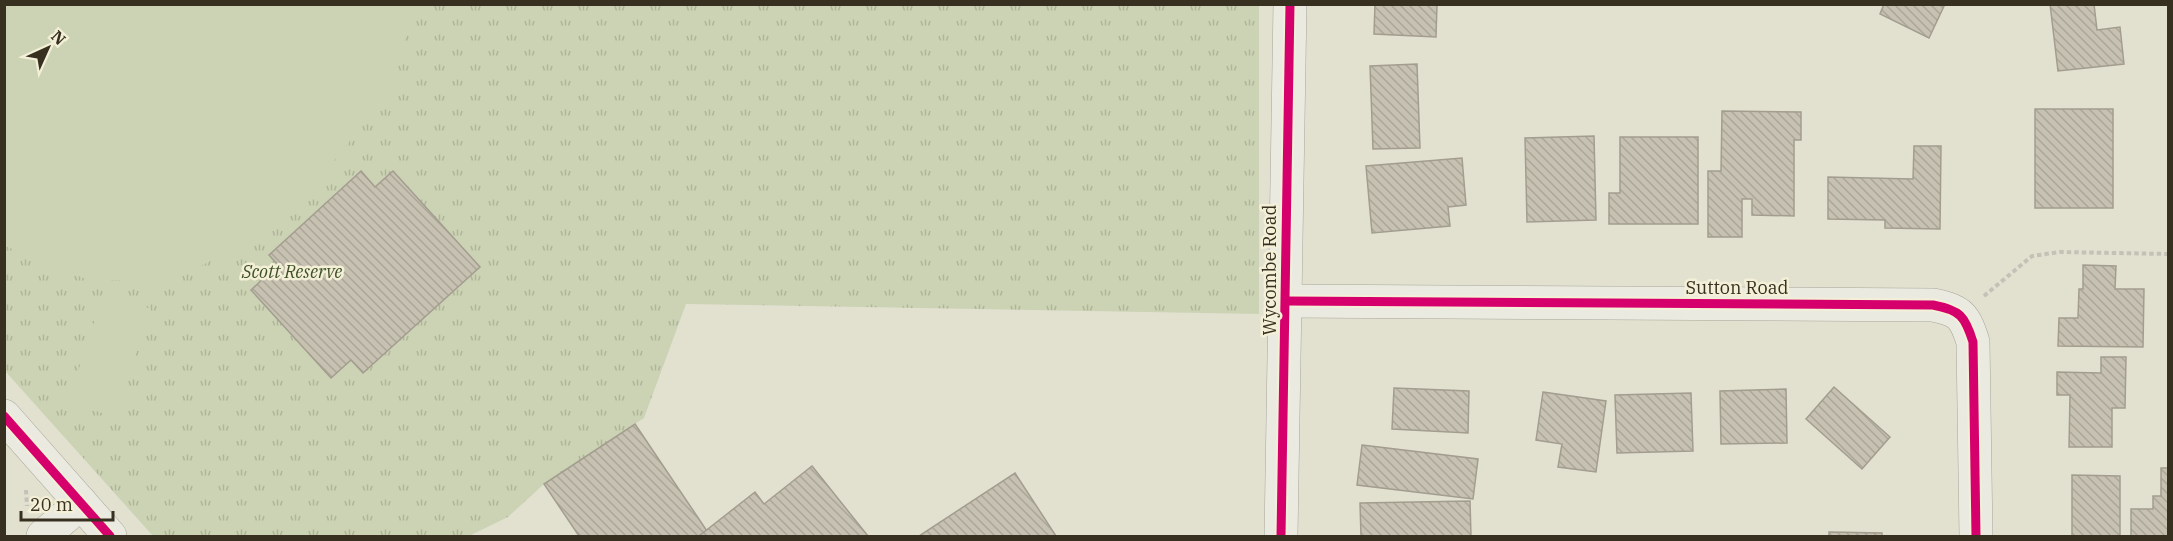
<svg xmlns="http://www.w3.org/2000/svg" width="2173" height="541" font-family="'IBM Plex Serif',serif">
<defs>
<pattern id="grass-tufts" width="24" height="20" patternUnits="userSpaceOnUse" patternTransform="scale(1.5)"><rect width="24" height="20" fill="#ccd3b4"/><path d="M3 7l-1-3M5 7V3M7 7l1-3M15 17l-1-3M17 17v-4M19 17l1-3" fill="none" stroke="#b0b59a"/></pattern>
<pattern id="building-back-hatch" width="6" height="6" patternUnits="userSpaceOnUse" patternTransform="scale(1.5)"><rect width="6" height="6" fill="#c6c1b1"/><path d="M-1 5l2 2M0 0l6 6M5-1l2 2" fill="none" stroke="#aba698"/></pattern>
</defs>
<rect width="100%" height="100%" fill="#e2e1d0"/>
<path fill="url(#grass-tufts)" d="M 4,5 L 1259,5 L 1259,314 L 686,304 L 644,418 L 544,484 L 508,517 L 469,536 L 153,536 L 5,371 Z"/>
<g fill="#ccd3b4">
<path d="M 4,5 L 5,4 L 415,5 L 388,93 L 326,171 L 245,244 L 168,282 L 86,279 L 5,246 Z"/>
<path d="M 104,292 L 151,309 L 115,417 L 68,402 Z"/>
</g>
<g fill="url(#building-back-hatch)" stroke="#a39d8f" stroke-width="1.5">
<path d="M 1375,4 L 1437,4 L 1436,37 L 1374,34 Z"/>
<path d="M 1884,4 L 1945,4 L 1929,38 L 1880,14 Z"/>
<path d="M 2050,4 L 2094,4 L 2097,30 L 2120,27 L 2124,64 L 2058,71 Z"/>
<path d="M 1417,64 L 1420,148 L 1373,149 L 1370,66 Z"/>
<rect x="2035" y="109" width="78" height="99"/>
<path d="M 1722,111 L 1801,112 L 1801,140 L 1794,140 L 1794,216 L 1752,215 L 1752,199 L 1742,199 L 1742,237 L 1708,237 L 1708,171 L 1721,171 Z"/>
<path d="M 1594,136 L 1596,220 L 1527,222 L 1525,138 Z"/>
<path d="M 1620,137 L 1698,137 L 1698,224 L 1609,224 L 1609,193 L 1620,193 Z"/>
<path d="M 1914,146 L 1941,146 L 1940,229 L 1885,228 L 1885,220 L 1828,219 L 1828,177 L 1913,179 Z"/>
<path d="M 1462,158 L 1466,205 L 1448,207 L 1450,226 L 1372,233 L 1366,166 Z"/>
<path d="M 361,171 L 375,187 L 393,171 L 480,267 L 363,373 L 351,360 L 331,378 L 251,290 L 278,265 L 269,255 Z"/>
<path d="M 2083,265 L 2116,266 L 2115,289 L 2144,289 L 2143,347 L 2058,346 L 2059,318 L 2078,318 L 2079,289 L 2083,289 Z"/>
<path d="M 2101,357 L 2126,357 L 2125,408 L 2112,408 L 2112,447 L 2069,447 L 2070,395 L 2057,395 L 2057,372 L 2101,373 Z"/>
<path d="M 1834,387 L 1890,437 L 1862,469 L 1806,419 Z"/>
<path d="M 1394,388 L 1469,391 L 1468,433 L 1392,429 Z"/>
<path d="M 1786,389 L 1787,443 L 1721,444 L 1720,391 Z"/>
<path d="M 1543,392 L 1606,401 L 1596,472 L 1558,467 L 1562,444 L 1536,440 Z"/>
<path d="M 1691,393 L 1693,451 L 1617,453 L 1615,395 Z"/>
<path d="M 635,424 L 707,531 L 699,536 L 579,536 L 544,484 Z"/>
<path d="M 1362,445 L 1478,459 L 1473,499 L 1357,485 Z"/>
<path d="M 812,466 L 868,536 L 873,536 L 699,536 L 755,492 L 764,504 Z"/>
<path d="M 2161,468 L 2168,468 L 2168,536 L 2131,536 L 2131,509 L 2153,509 L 2153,496 L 2161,496 Z"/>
<path d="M 1015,473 L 1056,536 L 919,536 Z"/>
<path d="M 2072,475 L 2120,476 L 2120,536 L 2072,536 Z"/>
<path d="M 1470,501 L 1471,536 L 1361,536 L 1360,503 Z"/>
<path d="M 1829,532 L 1882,533 L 1882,536 L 1829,536 Z"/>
</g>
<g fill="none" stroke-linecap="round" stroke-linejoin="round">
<g stroke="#a8a698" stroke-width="34">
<g id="minor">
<path d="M 1286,301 L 1933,305 C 1960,310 1965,316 1973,342 L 1976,536"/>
<path d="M 4,416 L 110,536"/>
<path d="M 43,536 L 81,503"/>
<path d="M 1281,536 L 1290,4"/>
</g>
</g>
<g stroke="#c4c2b7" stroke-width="4" stroke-dasharray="4.5 3" stroke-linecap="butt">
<path d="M 1984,296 L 2032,256 L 2060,252 L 2168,254"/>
<path d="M 26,490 L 27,506"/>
</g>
<use href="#minor" stroke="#ebeae1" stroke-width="33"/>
<g stroke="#f3f0d7" stroke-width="13">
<g id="cycleway">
<path d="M 1286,301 L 1933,305 C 1960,310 1965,316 1973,342 L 1976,536"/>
<path d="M 4,416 L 110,536"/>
<path d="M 1281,536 L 1290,4"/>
</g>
</g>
<use href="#cycleway" stroke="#d6006c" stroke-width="9"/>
</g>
<g text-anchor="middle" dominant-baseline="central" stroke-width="5" stroke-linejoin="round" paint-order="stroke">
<g font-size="18" fill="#373021" stroke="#f3f0d7">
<text transform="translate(1269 270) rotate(-90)">Wycombe Road</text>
<text x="1737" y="287">Sutton Road</text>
</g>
<g font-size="18" font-style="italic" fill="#3f5129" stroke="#f3f0d7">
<text x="292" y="271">Scott Reserve</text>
</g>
</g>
<rect width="2173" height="541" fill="none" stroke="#373021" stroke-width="12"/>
<g transform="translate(48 48) rotate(45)" stroke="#f3f0d7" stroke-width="4.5" paint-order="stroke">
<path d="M0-4.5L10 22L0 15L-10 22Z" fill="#373021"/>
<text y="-9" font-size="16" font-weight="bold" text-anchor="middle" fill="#373021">N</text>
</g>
<path d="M21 511v9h92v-9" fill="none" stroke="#373021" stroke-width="3"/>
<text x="30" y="511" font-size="18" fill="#373021" stroke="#f3f0d7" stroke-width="4.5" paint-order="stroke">20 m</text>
</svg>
